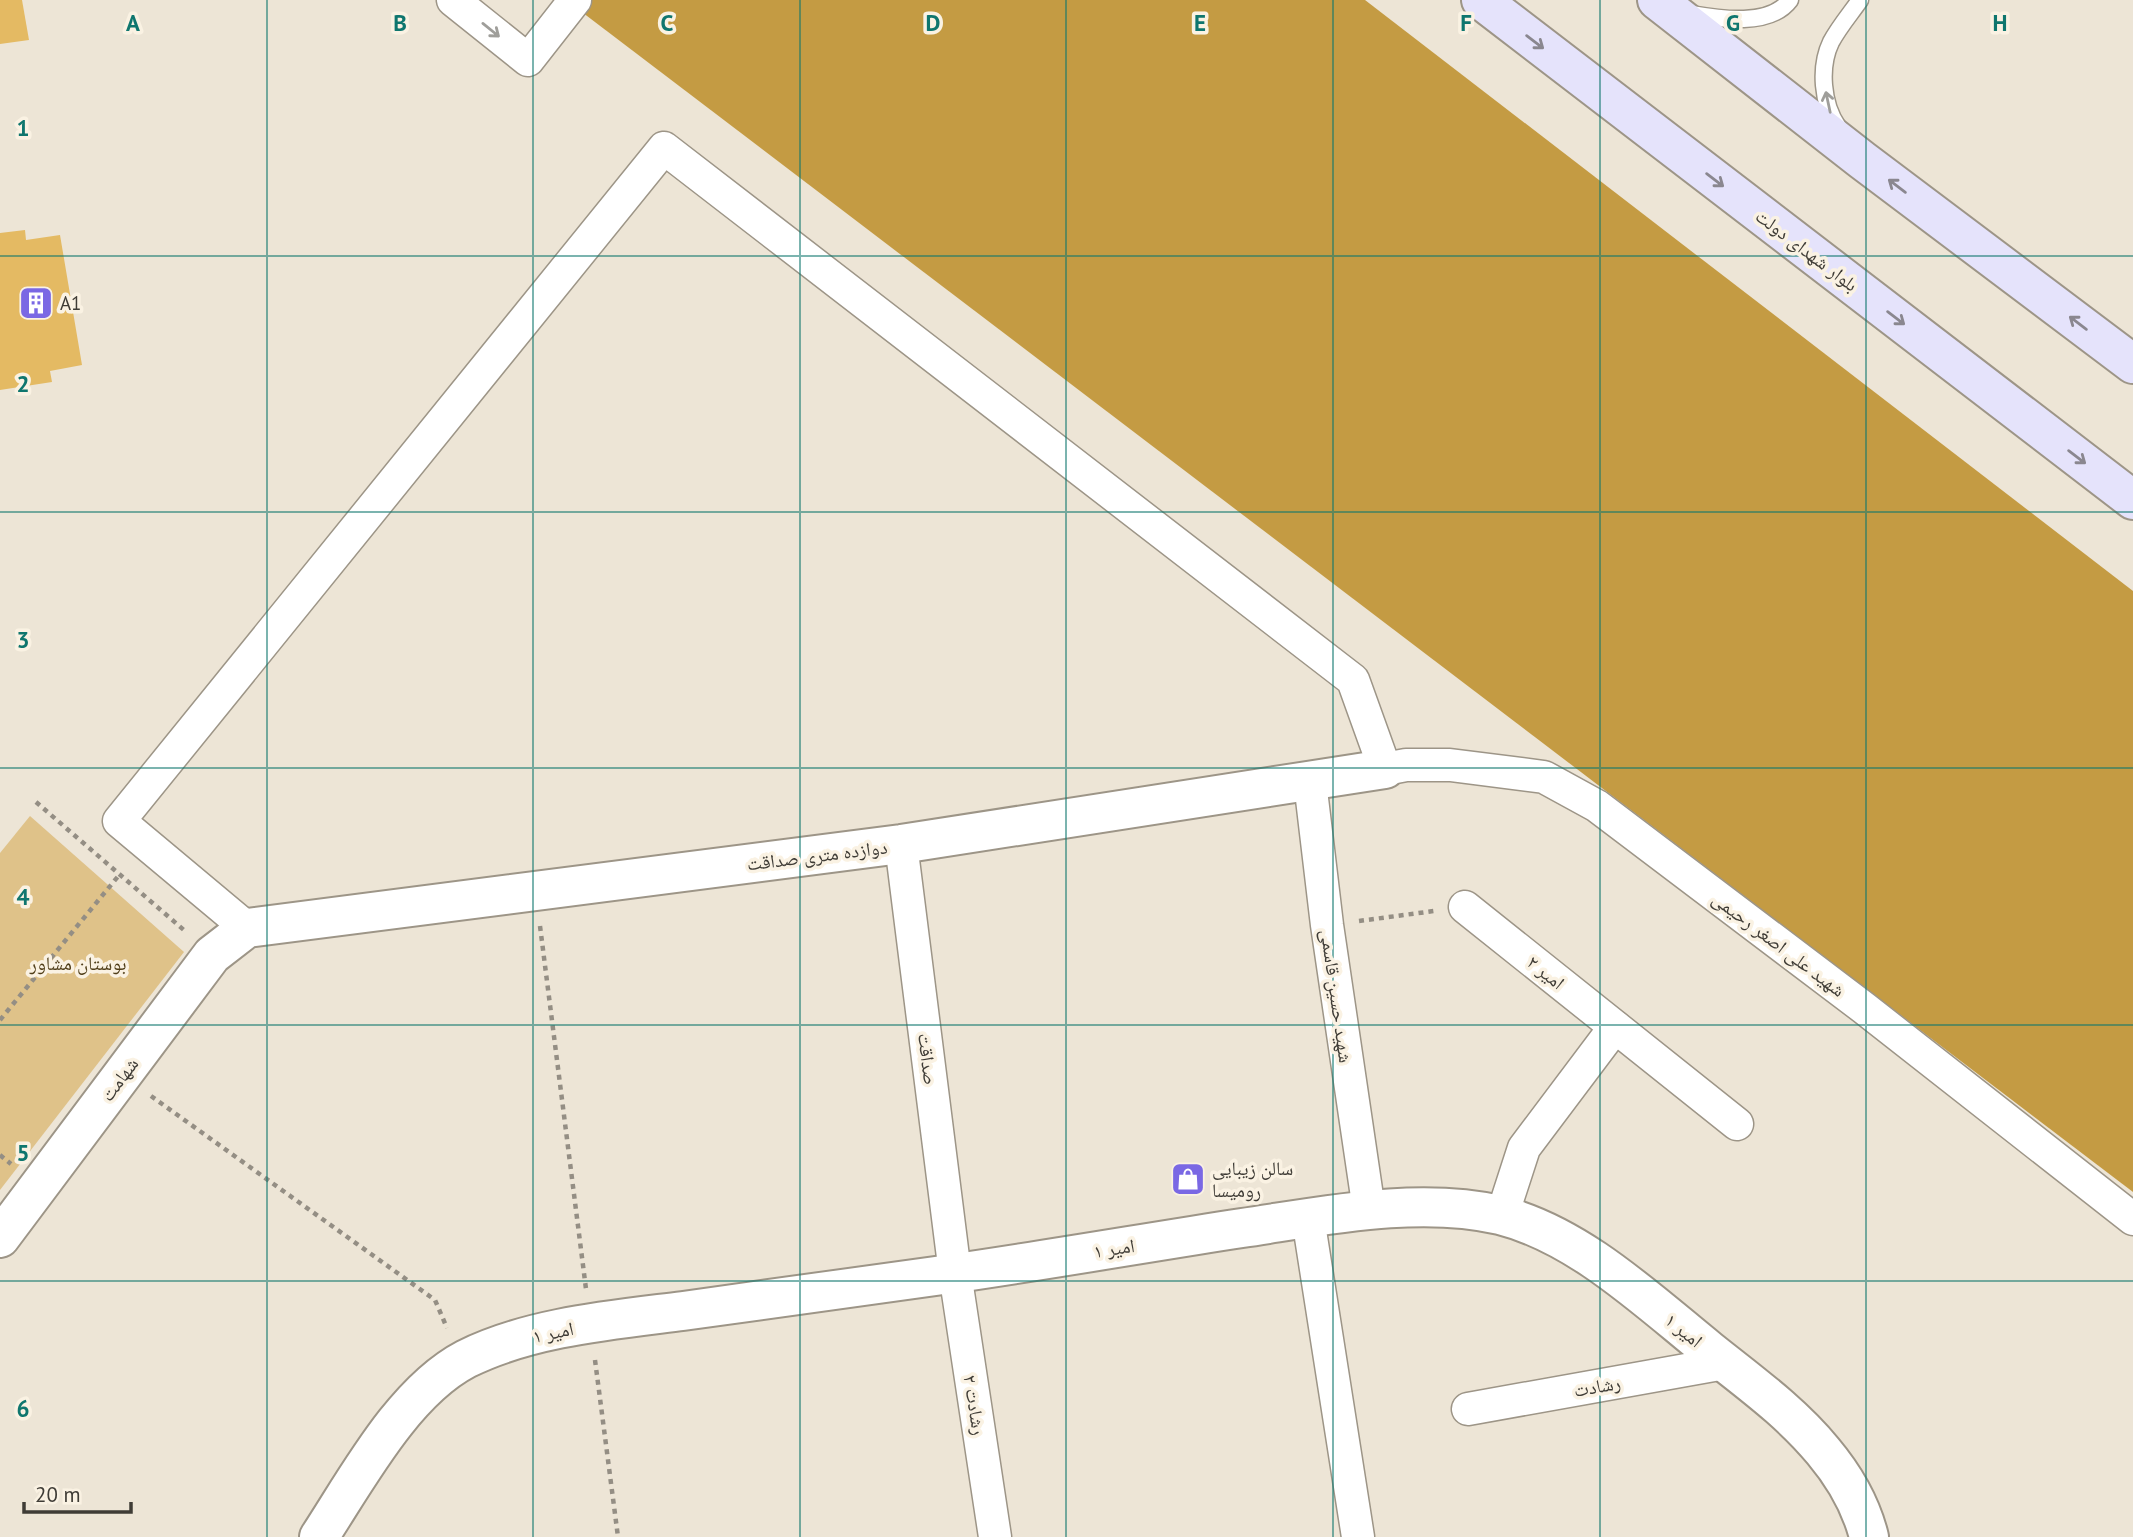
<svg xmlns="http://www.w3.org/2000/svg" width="2133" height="1537" font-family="'PT Sans','Noto Naskh Arabic',sans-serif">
<rect width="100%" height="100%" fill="#ede5d6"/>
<path fill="#dfc289" d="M 30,816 L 184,952 L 0,1190 L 0,853 Z"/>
<path fill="#c49b43" d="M 566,0 L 1365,0 L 2133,591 L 2133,1192 Z"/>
<g fill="#e4ba63">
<path d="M 0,0 L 22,0 L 29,40 L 0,44 Z"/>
<path d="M 25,230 L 26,240 L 60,235 L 82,365 L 50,371 L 52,382 L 0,390 L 0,233 Z"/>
</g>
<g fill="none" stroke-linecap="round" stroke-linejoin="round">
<g stroke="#9d9587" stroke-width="19">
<g id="service">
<path d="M 1691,14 C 1720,19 1770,27 1790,0"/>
<path d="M 1838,127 C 1822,104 1819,67 1831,42 C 1839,27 1851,13 1860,0"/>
</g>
</g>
<g stroke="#9d9587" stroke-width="35">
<g id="minor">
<path d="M 453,0 L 528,60 L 575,0"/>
<path d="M 1310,782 L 1327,925 L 1369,1210"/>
<path d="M 901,844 L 955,1273 L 995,1537"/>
<path d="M 1465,907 L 1737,1124"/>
<path d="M 247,928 L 119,821 L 664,148 L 1353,680 L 1385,769 L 1406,765 L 1450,765 L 1544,777 L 1597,806 L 1864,1008 L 2133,1219"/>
<path d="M 1502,1216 L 1524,1148 L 1615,1027"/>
<path d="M 1308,1218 L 1358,1537"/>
<path d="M 1468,1409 L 1725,1363"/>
</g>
</g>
<g stroke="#9d9587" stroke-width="42">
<g id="tertiary">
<path d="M 0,1238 L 212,955 L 247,928 L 901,844 L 1385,769"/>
<path d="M 319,1537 C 357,1479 403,1392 466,1359 C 530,1327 612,1320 683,1311 C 772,1298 861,1286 950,1274 C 1047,1260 1145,1243 1242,1228 C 1324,1216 1418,1196 1500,1215 C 1579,1235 1647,1300 1709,1350 C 1749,1382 1791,1412 1823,1451 C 1844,1476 1861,1505 1869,1537"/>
</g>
</g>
<g stroke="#9d9587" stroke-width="42">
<g id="secondary">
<path d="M 1481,0 L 2133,500"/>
<path d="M 1657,0 L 1862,160 L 2133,364"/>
</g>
</g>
<g stroke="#948e84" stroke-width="4.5" stroke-dasharray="5 5" stroke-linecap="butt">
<path d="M 36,802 L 185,931"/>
<path d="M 1359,921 L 1434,911"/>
<path d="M 540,926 L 586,1289"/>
<path d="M 0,1020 L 120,874"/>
<path d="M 151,1096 L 435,1300 L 447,1328"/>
<path d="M 0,1155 L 11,1164"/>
<path d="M 595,1360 L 618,1537"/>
</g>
<use href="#service" stroke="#fff" stroke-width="16"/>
<use href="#minor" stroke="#fff" stroke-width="32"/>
<use href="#tertiary" stroke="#fff" stroke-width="38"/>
<use href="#secondary" stroke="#e5e3fb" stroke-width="38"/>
</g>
<defs><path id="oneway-shaft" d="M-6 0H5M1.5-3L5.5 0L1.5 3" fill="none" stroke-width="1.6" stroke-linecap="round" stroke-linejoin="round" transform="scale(1.75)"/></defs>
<g stroke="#9f9e9a">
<use href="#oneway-shaft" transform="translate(491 30) rotate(39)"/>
<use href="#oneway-shaft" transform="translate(1828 102) rotate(-102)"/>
</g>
<g stroke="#8a878f">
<use href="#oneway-shaft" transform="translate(1535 42) rotate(37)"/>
<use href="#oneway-shaft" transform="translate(1715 180) rotate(37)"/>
<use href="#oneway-shaft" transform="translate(1897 186) rotate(-143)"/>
<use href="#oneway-shaft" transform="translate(1896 318) rotate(37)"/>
<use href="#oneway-shaft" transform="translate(2078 323) rotate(-143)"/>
<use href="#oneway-shaft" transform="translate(2077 457) rotate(37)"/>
</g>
<path fill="none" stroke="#0f766e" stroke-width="2" stroke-opacity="0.55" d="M 267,0 L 267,1537M 533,0 L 533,1537M 800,0 L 800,1537M 1066,0 L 1066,1537M 1333,0 L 1333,1537M 1600,0 L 1600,1537M 1866,0 L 1866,1537M 0,256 L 2133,256M 0,512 L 2133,512M 0,768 L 2133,768M 0,1025 L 2133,1025M 0,1281 L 2133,1281"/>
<defs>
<g id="building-square" transform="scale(1.75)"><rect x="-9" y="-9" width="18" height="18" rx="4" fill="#7a68e4" stroke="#faf2e3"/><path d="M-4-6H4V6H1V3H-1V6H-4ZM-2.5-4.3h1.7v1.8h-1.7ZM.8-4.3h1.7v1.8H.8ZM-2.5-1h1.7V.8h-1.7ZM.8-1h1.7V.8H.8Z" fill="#fff"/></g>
<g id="shop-square" transform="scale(1.75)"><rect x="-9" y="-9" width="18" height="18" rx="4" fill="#7a68e4" stroke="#faf2e3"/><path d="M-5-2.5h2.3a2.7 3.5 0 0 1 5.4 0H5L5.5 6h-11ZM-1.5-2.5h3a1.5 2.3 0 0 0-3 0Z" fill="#fff"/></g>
</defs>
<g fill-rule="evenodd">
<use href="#building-square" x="36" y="303"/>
<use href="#shop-square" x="1188" y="1179"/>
</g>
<g text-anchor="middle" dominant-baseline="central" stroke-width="7" stroke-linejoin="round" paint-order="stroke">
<g font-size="19" fill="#3f3c36" stroke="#faf2e3">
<text transform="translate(1807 250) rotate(37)">بلوار شهدای دولت</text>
<text transform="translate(817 855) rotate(-7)">دوازده متری صداقت</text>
<text transform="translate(1779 944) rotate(37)">شهید علی اصغر رحیمی</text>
<text transform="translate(1546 972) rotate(39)">امیر ۲</text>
<text transform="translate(1337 996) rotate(82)">شهید حسین قاسمی</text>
<text transform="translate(928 1059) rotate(83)">صداقت</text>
<text transform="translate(119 1079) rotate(-53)">شهامت</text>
<text transform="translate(1114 1248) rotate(-9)">امیر ۱</text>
<text transform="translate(1684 1330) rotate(39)">امیر ۱</text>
<text transform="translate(553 1332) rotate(-12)">امیر ۱</text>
<text transform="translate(1597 1386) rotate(-10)">رشادت</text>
<text transform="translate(975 1405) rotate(81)">رشادت ۲</text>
</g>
<g font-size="19" fill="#3f3c36" stroke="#faf2e3" text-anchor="start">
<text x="60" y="303">A1</text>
<text x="1212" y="1168">سالن زیبایی<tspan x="1212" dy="22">رومیسا</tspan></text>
</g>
<g font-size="19" fill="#503e19" stroke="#faf2e3">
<text x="78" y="963">بوستان مشاور</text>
</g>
</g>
<g font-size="23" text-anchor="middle" font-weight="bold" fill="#0f766e" stroke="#faf2e3" stroke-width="7" stroke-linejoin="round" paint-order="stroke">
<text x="133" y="31">A</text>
<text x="400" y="31">B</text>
<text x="667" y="31">C</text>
<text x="933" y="31">D</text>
<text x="1200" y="31">E</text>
<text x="1466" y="31">F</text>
<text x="1733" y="31">G</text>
<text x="2000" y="31">H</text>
<text x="23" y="136">1</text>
<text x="23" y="392">2</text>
<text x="23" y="648">3</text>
<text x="23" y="905">4</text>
<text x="23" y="1161">5</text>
<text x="23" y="1417">6</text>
</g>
<path d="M24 1502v10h107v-10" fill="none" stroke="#3f3c36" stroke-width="3.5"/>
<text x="35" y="1502" font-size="21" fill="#3f3c36" stroke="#faf2e3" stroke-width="5" paint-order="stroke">20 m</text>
</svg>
